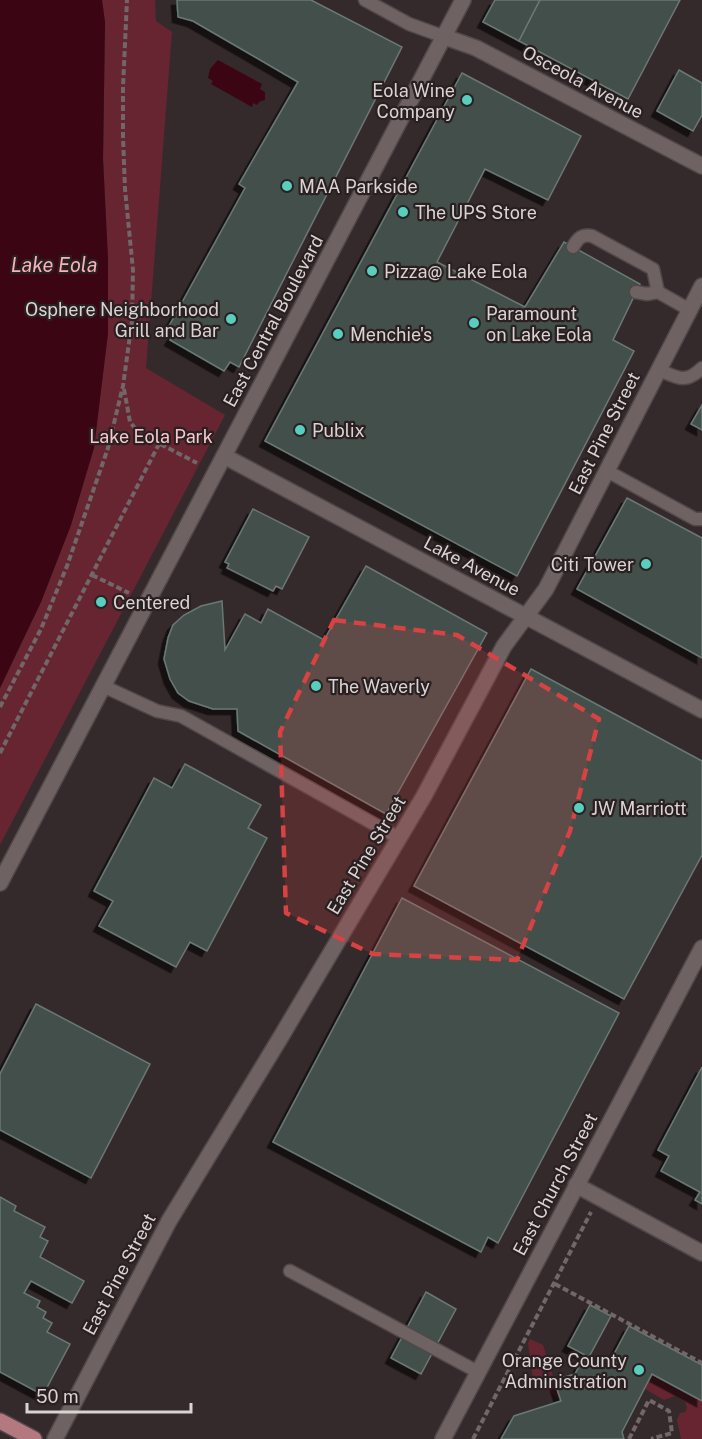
<svg xmlns="http://www.w3.org/2000/svg" width="702" height="1439" font-family="'Public Sans',sans-serif">
<defs>
<filter id="shadow"><feDropShadow dx="-5.5" dy="5.5" stdDeviation="0" flood-color="#0009"/></filter>
</defs>
<rect width="100%" height="100%" fill="#352a2b"/>
<g fill="#662531">
<path d="M 102,0 L 155,0 L 156,21 L 172,32 L 146,368 L 225,415 L 0,845 L 0,688 L 41,602 L 71,525 L 94,447 L 108,333 L 108,259 L 103,159 L 105,22 Z"/>
<path d="M 530,1339 L 543,1345 L 561,1401 L 533,1378 L 528,1343 Z"/>
<path d="M 652,1374 L 702,1401 L 702,1439 L 681,1439 L 677,1420 L 680,1413 L 685,1412 L 687,1408 L 685,1402 L 675,1396 L 664,1400 L 645,1389 Z"/>
</g>
<g fill="#3c0514">
<path d="M 0,0 L 102,0 L 105,22 L 103,159 L 108,259 L 108,333 L 94,448 L 71,525 L 41,602 L 0,688 Z"/>
<path d="M 218,60 L 262,84 L 260,89 L 265,92 L 265,100 L 259,102 L 257,105 L 253,103 L 252,107 L 211,84 L 213,81 L 208,78 L 210,69 Z"/>
</g>
<g fill="#424f4c" stroke="#6a7876" stroke-width="1.5" filter="url(#shadow)">
<path d="M 177,0 L 311,0 L 402,47 L 239,367 L 230,362 L 224,371 L 170,340 L 176,331 L 169,326 L 245,188 L 239,184 L 298,82 L 193,21 L 178,17 Z"/>
<path d="M 495,0 L 540,0 L 519,41 L 483,22 Z"/>
<path d="M 540,0 L 680,0 L 628,99 L 519,41 Z"/>
<path d="M 679,70 L 702,83 L 702,115 L 693,131 L 657,111 Z"/>
<path d="M 462,73 L 581,136 L 548,200 L 485,169 L 437,262 L 525,307 L 564,242 L 640,284 L 613,340 L 634,351 L 517,576 L 265,441 Z"/>
<path d="M 702,405 L 702,430 L 691,424 Z"/>
<path d="M 627,498 L 702,538 L 702,658 L 577,589 Z"/>
<path d="M 253,509 L 309,537 L 282,589 L 276,586 L 273,591 L 227,568 L 229,564 L 225,562 Z"/>
<path d="M 366,566 L 487,633 L 386,814 L 238,731 L 237,709 L 213,709 L 189,701 L 178,693 L 170,679 L 164,659 L 168,638 L 173,625 L 184,615 L 201,606 L 222,601 L 225,650 L 245,614 L 261,623 L 268,609 L 324,640 Z"/>
<path d="M 531,669 L 702,761 L 702,855 L 624,999 L 414,886 Z"/>
<path d="M 185,764 L 261,805 L 248,828 L 267,838 L 207,951 L 190,942 L 176,967 L 99,926 L 113,901 L 94,891 L 154,778 L 172,788 Z"/>
<path d="M 402,898 L 619,1013 L 498,1243 L 488,1237 L 481,1252 L 273,1142 Z"/>
<path d="M 36,1004 L 150,1064 L 91,1178 L 0,1130 L 0,1074 Z"/>
<path d="M 702,1067 L 702,1204 L 695,1200 L 700,1192 L 661,1171 L 669,1156 L 658,1150 Z"/>
<path d="M 0,1197 L 16,1206 L 14,1211 L 45,1227 L 40,1237 L 48,1241 L 40,1257 L 84,1281 L 72,1303 L 31,1281 L 24,1293 L 40,1301 L 37,1307 L 46,1312 L 43,1318 L 52,1323 L 47,1332 L 70,1344 L 43,1395 L 0,1372 Z"/>
<path d="M 426,1292 L 456,1309 L 421,1374 L 391,1358 Z"/>
<path d="M 590,1305 L 611,1316 L 589,1357 L 607,1367 L 629,1326 L 702,1365 L 702,1401 L 652,1374 L 622,1432 L 624,1439 L 501,1439 L 514,1416 L 561,1401 L 554,1380 L 575,1374 L 585,1355 L 568,1346 Z"/>
</g>
<g fill="none" stroke-linecap="round" stroke-linejoin="round">
<g stroke="#514849" stroke-width="15">
<g id="service">
<path d="M 365,0 L 409,24 L 445,37"/>
<path d="M 573,247 C 578,238 582,234 592,236 L 653,269 L 658,292 L 690,310"/>
<path d="M 636,292 L 647,294 L 658,292"/>
<path d="M 659,370 C 678,378 686,384 702,368"/>
<path d="M 607,471 L 695,519 L 702,519"/>
<path d="M 103,686 L 157,711 L 181,716 L 399,838"/>
<path d="M 290,1271 L 478,1372"/>
</g>
</g>
<g stroke="#514849" stroke-width="18">
<g id="minor">
<path d="M 445,37 L 476,48 L 702,166"/>
<path d="M 224,456 L 702,710"/>
<path d="M 576,1185 L 702,1253"/>
<path d="M 55,1439 L 169,1221 L 279,1040 L 424,796 L 504,646 L 546,589 L 702,286"/>
<path d="M 443,1439 L 702,948"/>
</g>
</g>
<g stroke="#514849" stroke-width="18">
<path id="tertiary" d="M 0,883 L 463,0"/>
</g>
<g stroke="#514849" stroke-width="18">
<path id="primary" d="M 0,1421 L 34,1439"/>
</g>
<g stroke="#716768" stroke-width="4" stroke-dasharray="6 3" stroke-linecap="butt">
<path d="M 124,389 L 130,422 L 139,433 L 197,463"/>
<path d="M 92,575 L 129,593"/>
<path d="M 0,707 L 41,629 L 67,566 L 108,448 L 123,386 L 132,321 L 133,270 L 125,189 L 123,137 L 123,87 L 127,0"/>
<path d="M 0,753 L 159,444"/>
<path d="M 555,1284 L 702,1363"/>
<path d="M 473,1439 L 591,1212"/>
<path d="M 629,1439 L 649,1400 L 669,1411 L 672,1433 L 651,1439"/>
</g>
<use href="#service" stroke="#6f6263" stroke-width="12"/>
<use href="#minor" stroke="#6f6263" stroke-width="15"/>
<use href="#tertiary" stroke="#6f6263" stroke-width="15"/>
<use href="#primary" stroke="#b47980" stroke-width="15"/>
</g>
<path fill="#d74242" fill-opacity="0.2" stroke="#d74242" stroke-width="4.5" stroke-dasharray="12 8" stroke-linejoin="round" d="M 334,620 L 457,635 L 599,719 L 570,831 L 517,960 L 373,954 L 286,913 L 280,732 Z"/>
<g fill="#58cebf" stroke="#2a2021" stroke-width="2">
<circle cx="467" cy="100" r="6"/>
<circle cx="287" cy="186" r="6"/>
<circle cx="403" cy="212" r="6"/>
<circle cx="372" cy="271" r="6"/>
<circle cx="231" cy="319" r="6"/>
<circle cx="474" cy="323" r="6"/>
<circle cx="338" cy="334" r="6"/>
<circle cx="300" cy="430" r="6"/>
<circle cx="646" cy="564" r="6"/>
<circle cx="101" cy="602" r="6"/>
<circle cx="316" cy="686" r="6"/>
<circle cx="579" cy="808" r="6"/>
<circle cx="639" cy="1370" r="6"/>
</g>
<g text-anchor="middle" dominant-baseline="central" stroke-width="4.5" stroke-linejoin="round" paint-order="stroke">
<g font-size="18" fill="#dad3d3" stroke="#2a2021">
<text transform="translate(583 82) rotate(28)">Osceola Avenue</text>
<text transform="translate(273 321) rotate(-62)">East Central Boulevard</text>
<text transform="translate(604 433) rotate(-63)">East Pine Street</text>
<text transform="translate(472 566) rotate(28)">Lake Avenue</text>
<text transform="translate(366 855) rotate(-59)">East Pine Street</text>
<text transform="translate(555 1184) rotate(-62)">East Church Street</text>
<text transform="translate(119 1274) rotate(-62)">East Pine Street</text>
</g>
<g font-size="18" fill="#dad3d3" stroke="#2a2021" text-anchor="start">
<text x="455" y="90" text-anchor="end">Eola Wine<tspan x="455" dy="21">Company</tspan></text>
<text x="299" y="186">MAA Parkside</text>
<text x="415" y="212">The UPS Store</text>
<text x="384" y="271">Pizza@ Lake Eola</text>
<text x="219" y="309" text-anchor="end">Osphere Neighborhood<tspan x="219" dy="21">Grill and Bar</tspan></text>
<text x="486" y="313">Paramount<tspan x="486" dy="21">on Lake Eola</tspan></text>
<text x="350" y="334">Menchie's</text>
<text x="312" y="430">Publix</text>
<text x="634" y="564" text-anchor="end">Citi Tower</text>
<text x="113" y="602">Centered</text>
<text x="328" y="686">The Waverly</text>
<text x="591" y="808">JW Marriott</text>
<text x="627" y="1360" text-anchor="end">Orange County<tspan x="627" dy="21">Administration</tspan></text>
</g>
<g font-size="18" fill="#f6c7cc" stroke="#2a2021">
<text x="151" y="436">Lake Eola Park</text>
</g>
<g font-size="20" font-style="italic" fill="#f7b2ba" stroke="#2a2021">
<text x="54" y="265">Lake Eola</text>
</g>
</g>
<path d="M27 1403v9h164v-9" fill="none" stroke="#dad3d3" stroke-width="3"/>
<text x="36" y="1403" font-size="18" fill="#dad3d3" stroke="#2a2021" stroke-width="4.5" paint-order="stroke">50 m</text>
</svg>
